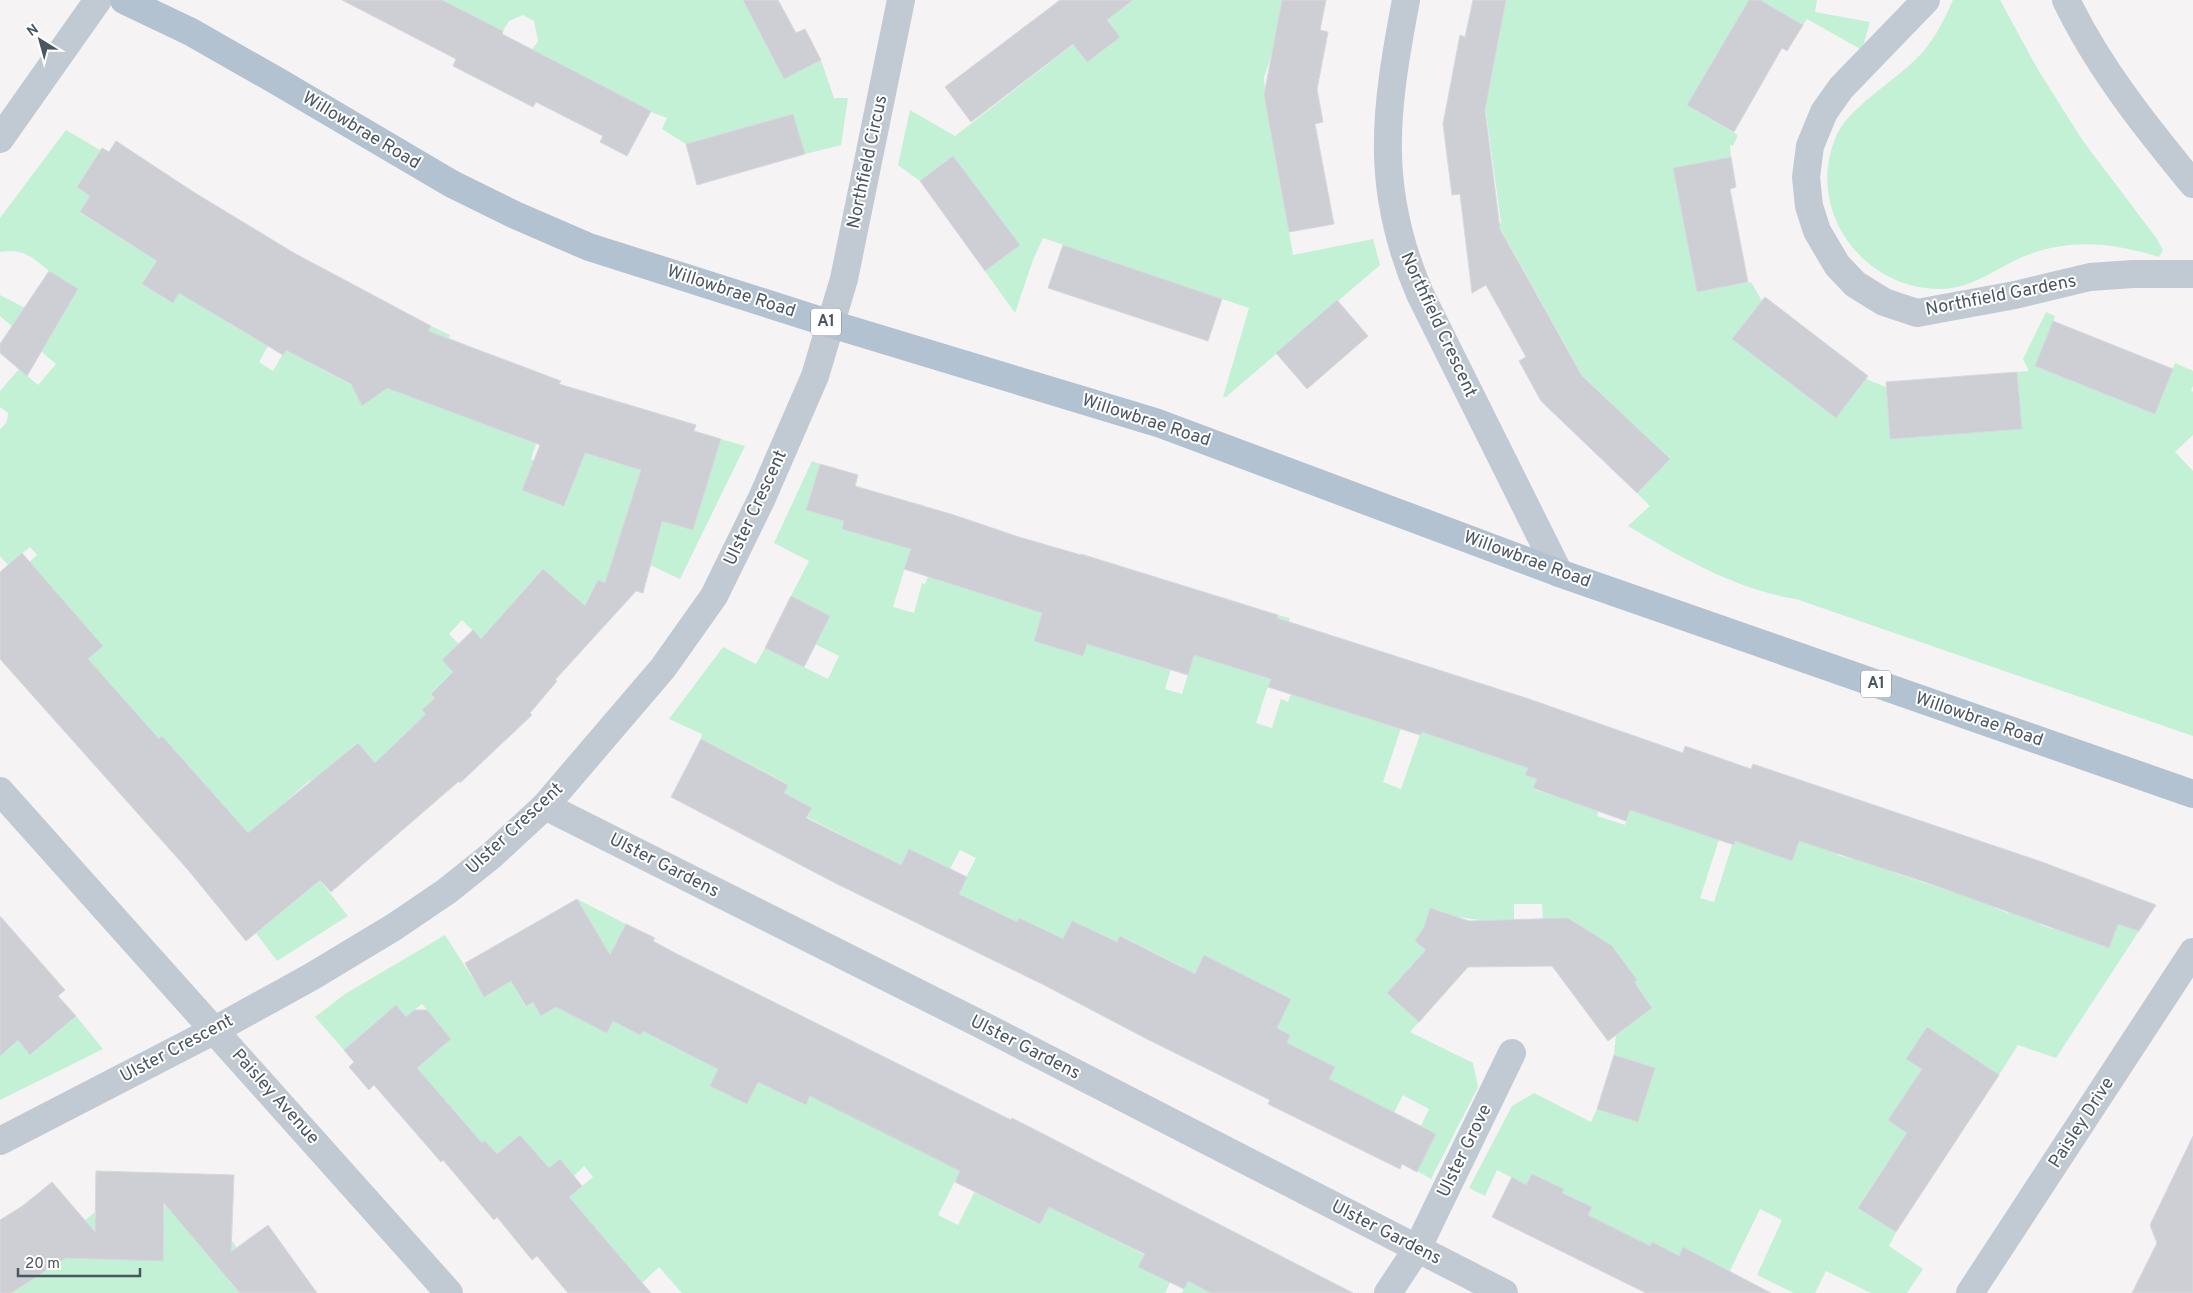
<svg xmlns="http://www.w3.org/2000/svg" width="2193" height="1293" font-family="Overpass,sans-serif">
<rect width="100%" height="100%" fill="#f5f3f3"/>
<g fill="#c3f1d5">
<path d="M 442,0 L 743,0 L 784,79 L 821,60 L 834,98 L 848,98 L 841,145 L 805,154 L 793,114 L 686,144 L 662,129 L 667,118 L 651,112 L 532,50 L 538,41 L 534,21 L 523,15 L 509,21 L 503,31 Z"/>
<path d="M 1133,0 L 1282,0 L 1272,52 L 1264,78 L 1266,101 L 1293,255 L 1373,239 L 1380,265 L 1226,397 L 1223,397 L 1249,308 L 1043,238 L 1033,260 L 1015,313 L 985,271 L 1019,245 L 953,156 L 920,181 L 898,165 L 910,110 L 955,136 L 1074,44 L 1119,37 L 1107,20 Z"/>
<path d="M 1506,0 L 1749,0 L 1687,105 L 1738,135 L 1733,146 L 1730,145 L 1731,157 L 1673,168 L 1697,292 L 1751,282 L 1762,301 L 1733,339 L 1836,418 L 1866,379 L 1886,387 L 1890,438 L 2022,429 L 2017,372 L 2029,371 L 2023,359 L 2046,312 L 2055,316 L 2036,366 L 2155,414 L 2175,363 L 2193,371 L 2193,386 L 2191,390 L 2193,392 L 2193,435 L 2175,452 L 2193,471 L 2193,736 L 1796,599 C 1735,589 1680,557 1628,526 L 1650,506 L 1637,493 L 1669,459 L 1586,379 L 1553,413 L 1541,401 L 1581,373 L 1498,224 L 1501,223 L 1483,90 L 1489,91 Z"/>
<path d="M 1760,0 L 1817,0 L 1815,12 L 1870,22 L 1862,50 L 1807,19 L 1803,25 Z"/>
<path d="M 1953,0 L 2000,0 L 2037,68 L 2083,141 L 2157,239 L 2163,250 L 2159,257 C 2112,242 2063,237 2016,260 C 1991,272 1969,289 1940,289 C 1863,289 1806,211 1835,139 C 1846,109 1892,83 1915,60 C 1933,43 1943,22 1953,0 Z"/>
<path d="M 66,130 L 100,150 L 77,187 L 90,196 L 80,213 L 149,256 L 158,259 L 143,285 L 173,303 L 188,277 L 242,301 L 228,323 L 268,346 L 259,362 L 273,371 L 313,302 L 320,346 L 310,363 L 355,387 L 384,379 L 399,387 L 431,326 L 450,335 L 449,338 L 471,347 L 453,392 L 431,404 L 536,444 L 531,459 L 534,461 L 522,490 L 583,453 L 641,470 L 629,510 L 693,530 L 721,439 L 745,446 L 680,579 L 650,565 L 625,593 L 598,580 L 591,595 L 618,608 L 606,625 L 542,570 L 509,607 L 487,645 L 462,620 L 449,634 L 459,644 L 442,660 L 453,672 L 431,693 L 435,698 L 422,710 L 426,714 L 375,763 L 357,743 L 334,763 L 328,802 L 309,781 L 284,803 L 288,808 L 311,869 L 348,916 L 277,961 L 256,933 L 267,847 L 208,895 L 201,885 L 238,822 L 162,736 L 152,746 L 140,718 L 110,683 L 64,680 L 103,646 L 37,571 L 0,589 L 37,555 L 30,547 L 8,565 L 0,556 L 0,429 C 6,425 8,420 8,413 L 0,407 L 0,391 L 19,369 L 38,385 L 56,364 L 0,316 L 0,295 L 56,324 L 49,271 C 33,257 22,248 0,252 L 0,218 Z"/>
<path d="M 812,461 L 820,464 L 806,510 L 844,521 L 899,545 L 912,503 L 924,505 L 893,607 L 914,613 L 922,583 L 925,584 L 928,577 L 1042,613 L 1034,640 L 1083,655 L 1093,626 L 1120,654 L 1150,664 L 1176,652 L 1165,689 L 1182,694 L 1194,655 L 1259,675 L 1278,615 L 1290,618 L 1256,723 L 1272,728 L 1281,699 L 1288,702 L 1291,694 L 1384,724 L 1396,687 L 1413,692 L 1383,782 L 1401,789 L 1421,732 L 1508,761 L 1536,746 L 1525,775 L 1537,779 L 1533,789 L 1554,796 L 1560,779 L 1604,795 L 1597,816 L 1625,825 L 1654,743 L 1671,748 L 1648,816 L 1660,820 L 1727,815 L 1700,898 L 1714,902 L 1740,820 L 1817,847 L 1837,793 L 1841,794 L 1828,831 L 1843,836 L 1837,855 L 1852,859 L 1854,855 L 1892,872 L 1955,893 L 1957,889 L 1997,903 L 1995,908 L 2008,913 L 2010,907 L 2045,907 L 2039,924 L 2053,929 L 2055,923 L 2095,937 L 2093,943 L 2109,948 L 2118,924 L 2139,931 L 2056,1058 L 2018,1045 L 1999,1075 L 1943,1038 L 1907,1059 L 1922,1069 L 1888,1120 L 1945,1158 L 1934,1174 L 1896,1150 L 1858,1207 L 1896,1232 L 1889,1246 L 1923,1269 L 1907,1293 L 1871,1293 L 1826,1271 L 1815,1293 L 1794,1293 L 1757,1275 L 1782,1220 L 1760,1209 L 1723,1285 L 1684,1247 L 1676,1261 L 1666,1250 L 1652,1242 L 1631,1285 L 1621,1281 L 1640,1241 L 1588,1215 L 1592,1207 L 1569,1196 L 1558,1201 L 1563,1189 L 1532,1174 L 1526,1185 L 1497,1170 L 1485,1196 L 1469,1188 L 1512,1106 L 1534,1093 L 1591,1122 L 1597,1109 L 1638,1121 L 1655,1068 L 1614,1055 L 1616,1035 L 1652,1008 L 1644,996 L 1588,937 L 1592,933 L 1569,918 L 1543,920 L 1542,904 L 1514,904 L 1514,920 L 1487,921 L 1458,917 L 1430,908 L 1424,927 L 1415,941 L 1426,950 L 1387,993 L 1419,1022 L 1410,1032 L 1473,1063 L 1478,1087 L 1431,1179 L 1417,1171 L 1436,1134 L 1421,1126 L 1429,1109 L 1403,1095 L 1394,1113 L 1328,1081 L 1287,1043 L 1290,1035 L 1277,1028 L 1291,999 L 1205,956 L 1190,985 L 1176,978 L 1181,966 L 1121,936 L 1101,973 L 1103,936 L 1072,921 L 1061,944 L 1020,918 L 1017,922 L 958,893 L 976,858 L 960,850 L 946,876 L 922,856 L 909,850 L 901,865 L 807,817 L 812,808 L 784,793 L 788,784 L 701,739 L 702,734 L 669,719 L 723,647 L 756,664 L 765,648 L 828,679 L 839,656 L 815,644 L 830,616 L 791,596 L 809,561 L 774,543 Z"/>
<path d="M 577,899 L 626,924 L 614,947 L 613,1021 L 640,1035 L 651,1015 L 794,1087 L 789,1097 L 805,1105 L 811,1096 L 944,1163 L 978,1135 L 938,1215 L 958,1225 L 984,1173 L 1009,1209 L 1040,1224 L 1049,1206 L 1145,1255 L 1139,1267 L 1159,1277 L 1165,1265 L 1176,1270 L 1165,1293 L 682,1293 L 659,1267 L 642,1283 L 569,1197 L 593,1177 L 584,1166 L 574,1176 L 560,1159 L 526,1188 L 537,1155 L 520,1135 L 497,1154 L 485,1141 L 482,1143 L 438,1092 L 406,1121 L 384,1097 L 451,1039 L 422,1004 L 406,1017 L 396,1006 L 344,1050 L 315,1017 L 345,994 L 445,935 L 484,996 L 511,981 L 525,1006 L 533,1002 L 542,1016 L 561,1004 L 611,957 Z"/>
<path d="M 76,1016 L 103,1049 L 0,1100 L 0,1046 L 5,1052 L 18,1040 L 31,1055 Z"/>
<path d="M 167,1173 L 177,1173 L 176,1217 L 202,1218 L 201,1240 L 232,1241 L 250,1266 L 229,1281 L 240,1293 L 11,1293 L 54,1266 L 18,1209 L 33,1197 L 66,1236 L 95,1212 L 94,1259 L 163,1239 Z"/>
<path d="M 1187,1281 L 1211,1293 L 1182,1293 Z"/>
</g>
<g fill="#cdcfd5" stroke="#d7d9de">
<path d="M 342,0 L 442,0 L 503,31 L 502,34 L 651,111 L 627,156 L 600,142 L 603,136 L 536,102 L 533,107 L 453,66 L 456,59 Z"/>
<path d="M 743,0 L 778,0 L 796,33 L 805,29 L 821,60 L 784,79 Z"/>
<path d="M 1060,0 L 1133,0 L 1107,20 L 1120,37 L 1087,62 L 1073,44 L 971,122 L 945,87 Z"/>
<path d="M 1282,0 L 1326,0 L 1320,30 L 1328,32 L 1317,89 L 1323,122 L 1315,124 L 1334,224 L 1289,232 L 1264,95 Z"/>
<path d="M 1473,0 L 1506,0 L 1485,110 L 1500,229 L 1582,376 L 1670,459 L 1637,493 L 1541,401 L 1519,361 L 1526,357 L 1486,285 L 1472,293 L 1460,194 L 1452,195 L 1443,124 L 1460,35 L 1465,37 Z"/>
<path d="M 1749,0 L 1760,0 L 1803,25 L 1787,51 L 1782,48 L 1734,132 L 1687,105 Z"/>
<path d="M 793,114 L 805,154 L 697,185 L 686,144 Z"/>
<path d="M 116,141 L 192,191 L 294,253 L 431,326 L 428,331 L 561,381 L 559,384 L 696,425 L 694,431 L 721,439 L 693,530 L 662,521 L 643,593 L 636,591 L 555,680 L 557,681 L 530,713 L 532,715 L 460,783 L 459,781 L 331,892 L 320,880 L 246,941 L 189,871 L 0,659 L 0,572 L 22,553 L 103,646 L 88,659 L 159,739 L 162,736 L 248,833 L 358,743 L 375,763 L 426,714 L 422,710 L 435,698 L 431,694 L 453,672 L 442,660 L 473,630 L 481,639 L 543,569 L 585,606 L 598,580 L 605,583 L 641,470 L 585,453 L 564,506 L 522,490 L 540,445 L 387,388 L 362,406 L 351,384 L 286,350 L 283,355 L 179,293 L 173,303 L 142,284 L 157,261 L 80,212 L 90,196 L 77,187 L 102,148 L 109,152 Z"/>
<path d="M 953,156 L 1020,245 L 985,271 L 920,181 Z"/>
<path d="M 1731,157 L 1736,187 L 1730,189 L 1748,282 L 1697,292 L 1673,168 Z"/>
<path d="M 1063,245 L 1222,299 L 1208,341 L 1048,288 Z"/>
<path d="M 49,271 L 78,289 L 27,376 L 0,353 L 0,344 Z"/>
<path d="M 1765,297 L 1868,376 L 1836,418 L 1732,339 Z"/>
<path d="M 1337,300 L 1368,336 L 1307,389 L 1276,353 Z"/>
<path d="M 2053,321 L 2173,369 L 2155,414 L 2035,366 Z"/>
<path d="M 2017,372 L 2022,429 L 1890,439 L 1886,382 Z"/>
<path d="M 820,464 L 858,475 L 855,486 L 954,515 L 1019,537 L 1081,555 L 1081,554 L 1278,615 L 1277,618 L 1529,699 L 1683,753 L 1685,746 L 1751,769 L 1753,764 L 2042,862 L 2156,905 L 2139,931 L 2118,924 L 2109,948 L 1925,882 L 1799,841 L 1792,861 L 1735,841 L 1734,845 L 1630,810 L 1626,821 L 1533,788 L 1537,779 L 1525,775 L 1528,768 L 1422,732 L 1420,735 L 1268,687 L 1271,679 L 1194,655 L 1188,675 L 1087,644 L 1083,656 L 1034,641 L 1042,613 L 904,569 L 911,549 L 842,529 L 844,521 L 806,510 Z"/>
<path d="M 791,596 L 830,616 L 804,667 L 765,648 Z"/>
<path d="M 701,739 L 788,785 L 784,793 L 812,808 L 806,818 L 901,865 L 909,849 L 967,877 L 959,894 L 1017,922 L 1019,918 L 1063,939 L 1072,921 L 1117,942 L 1120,936 L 1195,974 L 1204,955 L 1291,999 L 1277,1028 L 1290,1035 L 1287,1043 L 1335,1067 L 1329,1079 L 1436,1134 L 1417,1172 L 1402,1164 L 1400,1169 L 1268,1104 L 1270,1100 L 1145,1038 L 1044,985 L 837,884 L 671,797 Z"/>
<path d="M 577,899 L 610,955 L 626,924 L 655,938 L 653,941 L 675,953 L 975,1102 L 1011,1120 L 1012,1118 L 1353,1293 L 1211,1293 L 1188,1281 L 1184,1289 L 1138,1267 L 1145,1254 L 1049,1207 L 1040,1224 L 955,1182 L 960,1171 L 810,1096 L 806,1105 L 758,1082 L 747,1104 L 710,1086 L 718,1069 L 643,1031 L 640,1035 L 613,1021 L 607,1033 L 556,1007 L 541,1016 L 533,1002 L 526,1006 L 511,981 L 484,997 L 465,963 Z"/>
<path d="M 1430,908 L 1469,921 L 1568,918 L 1612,946 L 1637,980 L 1634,982 L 1652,1008 L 1608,1041 L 1552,966 L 1468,967 L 1419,1022 L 1387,993 L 1426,950 L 1415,941 L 1424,927 Z"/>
<path d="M 0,916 L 65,990 L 58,996 L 76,1016 L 30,1055 L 18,1040 L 0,1056 Z"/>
<path d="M 396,1005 L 406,1017 L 414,1010 L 427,1010 L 451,1039 L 417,1068 L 482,1143 L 485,1141 L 497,1154 L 520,1135 L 549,1168 L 560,1159 L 582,1186 L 569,1197 L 651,1293 L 568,1293 L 537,1256 L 532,1260 L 497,1217 L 494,1220 L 443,1160 L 441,1162 L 374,1085 L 369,1090 L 349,1067 L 354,1062 L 344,1050 Z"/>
<path d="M 1927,1027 L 1999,1075 L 1896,1232 L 1858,1208 L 1907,1133 L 1888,1120 L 1922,1069 L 1906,1059 Z"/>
<path d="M 1614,1055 L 1655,1068 L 1638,1122 L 1597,1109 Z"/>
<path d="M 2193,1136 L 2193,1293 L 2132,1293 L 2157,1243 L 2150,1225 Z"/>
<path d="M 96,1171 L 234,1175 L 231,1252 L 268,1225 L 317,1293 L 240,1293 L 164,1203 L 163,1261 L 66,1258 L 11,1293 L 0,1293 L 0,1220 L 24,1205 L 52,1182 L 95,1232 Z"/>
<path d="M 1532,1174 L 1564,1189 L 1562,1193 L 1592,1207 L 1588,1215 L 1650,1246 L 1652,1242 L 1679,1256 L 1683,1247 L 1771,1293 L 1646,1293 L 1492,1217 L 1512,1177 L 1526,1185 Z"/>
</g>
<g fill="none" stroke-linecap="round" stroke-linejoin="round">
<g stroke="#c1cad2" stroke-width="28">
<path d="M 1406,0 C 1385,111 1374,187 1420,294 L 1559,573"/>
<path d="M 1926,0 L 1841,88 L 1824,112 L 1810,146 L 1806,177 L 1809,206 L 1817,231 L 1837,265 L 1855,284 L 1884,302 L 1917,313 L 2015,295 L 2090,277 L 2133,274 L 2193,274"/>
<path d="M 2066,0 C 2098,67 2146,127 2193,184"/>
<path d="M 0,139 L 98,0"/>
<path d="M 0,791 L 449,1293"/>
<path d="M 545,806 L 982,1025 L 1504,1293"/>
<path d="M 0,1141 L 215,1030 L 311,977 L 394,927 L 447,891 L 492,855 L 545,806 L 663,668 L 714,596 L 762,498 L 815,376 L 844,279 L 901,0"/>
<path d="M 1388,1293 L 1417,1249 L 1512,1053"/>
<path d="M 1970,1293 L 2193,952"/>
</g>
<path stroke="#b3c2d1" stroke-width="28" d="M 124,0 L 191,32 L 277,81 L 452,184 L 515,215 L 589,247 L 831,324 L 1158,423 L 1559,573 L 2193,794"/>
</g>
<g text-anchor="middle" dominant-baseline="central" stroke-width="4" stroke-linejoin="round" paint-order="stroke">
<g fill="#fff" stroke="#808990" stroke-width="1">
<rect x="811" y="308.5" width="30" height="27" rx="4"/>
<rect x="1861" y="670.5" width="30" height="27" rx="4"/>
</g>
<g font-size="16" font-weight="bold" fill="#4a5661">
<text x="826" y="322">A1</text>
<text x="1876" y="684">A1</text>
</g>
<g font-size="18" fill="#4a5661" stroke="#fff">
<text transform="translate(361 131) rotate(31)">Willowbrae Road</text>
<text transform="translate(868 162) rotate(-78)">Northfield Circus</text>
<text transform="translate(731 292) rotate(18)">Willowbrae Road</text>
<text transform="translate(2001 296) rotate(-11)">Northfield Gardens</text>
<text transform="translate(1438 325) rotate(65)">Northfield Crescent</text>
<text transform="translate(1146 421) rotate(18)">Willowbrae Road</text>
<text transform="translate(756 508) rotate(-65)">Ulster Crescent</text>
<text transform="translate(1527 560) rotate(20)">Willowbrae Road</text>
<text transform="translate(1979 720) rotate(19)">Willowbrae Road</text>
<text transform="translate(515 829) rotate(-43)">Ulster Crescent</text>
<text transform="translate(664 866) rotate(27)">Ulster Gardens</text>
<text transform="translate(1025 1048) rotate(27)">Ulster Gardens</text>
<text transform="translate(177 1049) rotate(-28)">Ulster Crescent</text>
<text transform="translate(275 1097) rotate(48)">Paisley Avenue</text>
<text transform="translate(2082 1123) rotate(-57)">Paisley Drive</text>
<text transform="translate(1465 1151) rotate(-64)">Ulster Grove</text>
<text transform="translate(1386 1233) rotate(27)">Ulster Gardens</text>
</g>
</g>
<g transform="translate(40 40) rotate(323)" stroke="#ffffff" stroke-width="4" paint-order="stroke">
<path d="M0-4L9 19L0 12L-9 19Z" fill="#4a5661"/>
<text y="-8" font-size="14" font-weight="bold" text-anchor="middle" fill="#4a5661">N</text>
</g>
<path d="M18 1268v8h122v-8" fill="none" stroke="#4a5661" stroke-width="2.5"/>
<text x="25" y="1268" font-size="15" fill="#4a5661" stroke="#ffffff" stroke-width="4" paint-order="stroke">20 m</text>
</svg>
